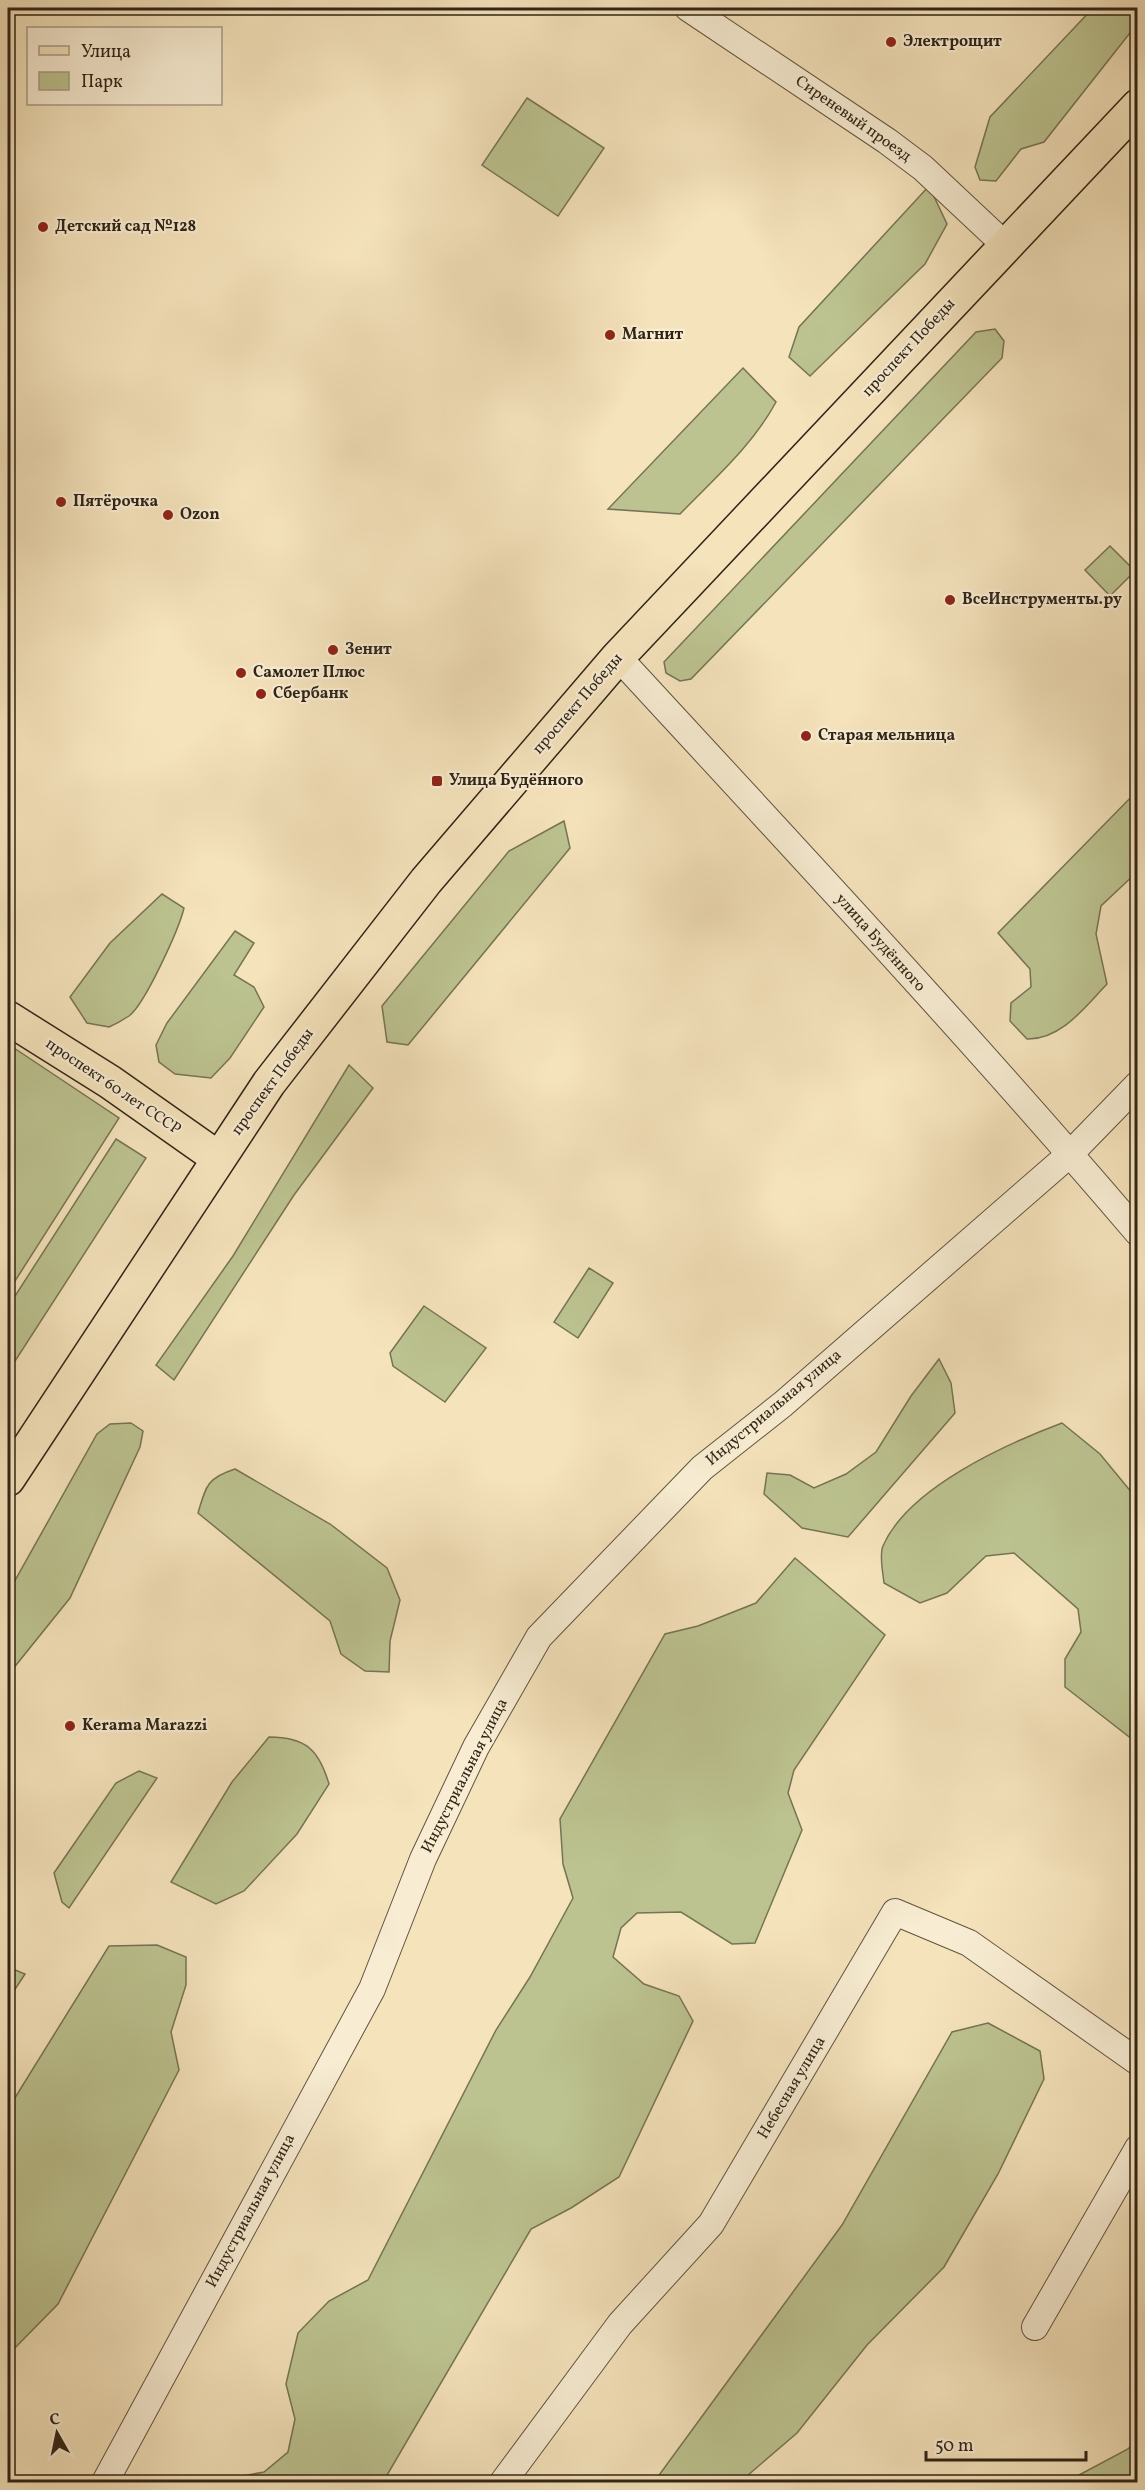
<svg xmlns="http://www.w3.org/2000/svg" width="1145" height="2490" font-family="Vollkorn,serif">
<rect width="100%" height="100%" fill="#f5e3bc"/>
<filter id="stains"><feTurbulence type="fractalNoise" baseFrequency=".00333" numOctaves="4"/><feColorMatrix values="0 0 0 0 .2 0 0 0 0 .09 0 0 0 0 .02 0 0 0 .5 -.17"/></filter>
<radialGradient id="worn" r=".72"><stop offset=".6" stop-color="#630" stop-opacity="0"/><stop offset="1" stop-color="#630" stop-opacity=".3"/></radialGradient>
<g fill="#bcc390" stroke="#767454" stroke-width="1.5">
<path d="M 1093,8 L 1137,8 L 1137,24 L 1044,142 L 1021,149 L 996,181 L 980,180 L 975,167 L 990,117 Z"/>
<path d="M 527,98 L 604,148 L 558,216 L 482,165 Z"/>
<path d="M 929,186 L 947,224 L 925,264 L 810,376 L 789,357 L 799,327 Z"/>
<path d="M 995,329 L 1004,341 L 1002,358 L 691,679 L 680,681 L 666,673 L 664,662 L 976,332 Z"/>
<path d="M 743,368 L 776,402 C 753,445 714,479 680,514 L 608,509 Z"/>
<path d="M 1110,546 L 1135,571 L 1110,596 L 1085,570 Z"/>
<path d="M 1137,791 L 1137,872 L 1101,906 L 1096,934 L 1107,984 C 1085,1007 1061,1040 1027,1039 L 1010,1021 L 1011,1003 L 1031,987 L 1030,969 L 998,933 Z"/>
<path d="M 564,821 L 570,848 L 408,1045 L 387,1042 L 382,1006 L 509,851 Z"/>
<path d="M 162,894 L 184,908 C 179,929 145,1004 129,1016 C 123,1020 116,1024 109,1027 L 87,1023 L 70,997 L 110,943 Z"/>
<path d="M 235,931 L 254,943 L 234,975 L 254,987 L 264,1007 L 230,1058 L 211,1078 L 175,1074 L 159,1062 L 156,1045 L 167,1023 Z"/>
<path d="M 8,1044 L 119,1118 L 8,1292 Z"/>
<path d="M 349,1065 L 373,1088 L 294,1195 L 174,1380 L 156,1365 L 233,1256 Z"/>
<path d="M 116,1139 L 146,1158 L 8,1372 L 8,1307 Z"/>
<path d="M 589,1268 L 613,1283 L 578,1338 L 554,1322 Z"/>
<path d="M 424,1306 L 486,1348 L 445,1402 L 393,1366 L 390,1353 Z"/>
<path d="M 939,1359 L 951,1383 L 955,1413 L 848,1537 L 802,1528 L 764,1494 L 767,1473 L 790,1475 L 814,1488 L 846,1474 L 876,1452 L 911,1396 Z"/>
<path d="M 131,1423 L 143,1431 L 140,1447 L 70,1598 L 8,1675 L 8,1593 L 97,1434 L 110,1424 Z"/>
<path d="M 1062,1423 L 1100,1454 L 1137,1499 L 1137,1743 L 1065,1687 L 1065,1659 L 1081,1632 L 1078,1609 L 1014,1553 L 986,1556 L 947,1593 L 920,1603 L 884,1583 C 883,1573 879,1555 883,1546 C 908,1488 1006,1444 1062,1423 Z"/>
<path d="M 235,1469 L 330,1524 L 387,1568 L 400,1600 L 390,1641 L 389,1672 L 365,1671 L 341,1654 L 330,1621 L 198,1513 C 206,1486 207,1478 235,1469 Z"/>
<path d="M 795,1558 L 885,1635 L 794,1770 L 788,1793 L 802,1830 L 755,1943 L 732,1944 L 681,1912 L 637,1913 L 621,1928 L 613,1957 L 644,1984 L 679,1996 L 693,2021 L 619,2177 L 571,2208 L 531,2229 L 383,2482 L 230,2482 L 232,2478 L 264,2472 L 288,2452 L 295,2419 L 286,2384 L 298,2333 L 329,2301 L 368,2280 L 496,2030 L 530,1977 L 573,1898 L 563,1864 L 560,1819 L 665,1634 L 698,1626 L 756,1603 Z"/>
<path d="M 269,1737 C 306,1737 319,1750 329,1784 L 297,1834 L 244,1891 L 216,1904 L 171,1882 L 232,1782 Z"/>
<path d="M 139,1771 L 157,1778 L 69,1908 L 62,1902 L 54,1873 L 116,1783 Z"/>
<path d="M 157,1945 L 186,1957 L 186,1985 L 171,2032 L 179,2070 L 58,2304 L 8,2355 L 8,2109 L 109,1946 Z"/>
<path d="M 8,1967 L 25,1974 L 8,2000 Z"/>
<path d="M 988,2023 L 1040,2051 L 1044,2079 L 998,2174 L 944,2267 L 867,2345 L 797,2433 L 740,2482 L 654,2482 L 842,2225 L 952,2032 Z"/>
<path d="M 1137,2440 L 1137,2482 L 1066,2482 L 1128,2449 Z"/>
</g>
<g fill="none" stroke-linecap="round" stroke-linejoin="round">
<g stroke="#615440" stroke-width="28">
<g id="minor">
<path d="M 688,8 L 887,141 L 923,168 L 1005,245"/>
<path d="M 618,657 C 793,847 970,1036 1138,1233"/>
<path d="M 1035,2327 L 1138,2148"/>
<path d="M 105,2482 L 372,1989 L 423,1859 L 476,1747 L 539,1637 L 702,1468 L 783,1404 L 1070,1154 L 1138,1084"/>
<path d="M 503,2482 L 620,2324 L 711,2224 L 895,1912 L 969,1943 L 1138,2062"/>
</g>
</g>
<g stroke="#302417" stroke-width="36">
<g id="major">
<path d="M 8,1018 L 110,1082 L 218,1158"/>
<path d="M 8,1479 L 269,1083 L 426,881 L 618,657 L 1138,106"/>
</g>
</g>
<use href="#minor" stroke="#f8edd3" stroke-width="26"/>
<use href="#major" stroke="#f5e3bc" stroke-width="33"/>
</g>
<g fill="#8f2418" stroke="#f8edd3" stroke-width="2">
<circle cx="891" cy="42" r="6"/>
<circle cx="43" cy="227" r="6"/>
<circle cx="610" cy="335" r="6"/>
<circle cx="61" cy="502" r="6"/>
<circle cx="168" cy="515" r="6"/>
<circle cx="950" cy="600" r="6"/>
<circle cx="333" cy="650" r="6"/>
<circle cx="241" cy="673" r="6"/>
<circle cx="261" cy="694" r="6"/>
<circle cx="806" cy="736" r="6"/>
<rect x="431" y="775" width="12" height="12" rx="3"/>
<circle cx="70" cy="1726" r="6"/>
</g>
<g text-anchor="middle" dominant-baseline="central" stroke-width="4.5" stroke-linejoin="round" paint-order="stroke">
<g font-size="16" font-weight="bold" fill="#302417" stroke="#f8edd3" text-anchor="start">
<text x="903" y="42">Электрощит</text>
<text x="55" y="227">Детский сад №128</text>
<text x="622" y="335">Магнит</text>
<text x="73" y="502">Пятёрочка</text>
<text x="180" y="515">Ozon</text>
<text x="962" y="600">ВсеИнструменты.ру</text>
<text x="345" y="650">Зенит</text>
<text x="253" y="673">Самолет Плюс</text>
<text x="273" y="694">Сбербанк</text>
<text x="818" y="736">Старая мельница</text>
<text x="449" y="781">Улица Будённого</text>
<text x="82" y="1726">Kerama Marazzi</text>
</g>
<g font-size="16" fill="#302417" stroke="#f8edd3">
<text transform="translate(853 119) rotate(35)">Сиреневый проезд</text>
<text transform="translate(909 348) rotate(-47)">проспект Победы</text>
<text transform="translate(578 704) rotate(-49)">проспект Победы</text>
<text transform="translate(880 943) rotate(48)">улица Будённого</text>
<text transform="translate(273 1082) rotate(-54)">проспект Победы</text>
<text transform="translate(113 1087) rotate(34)">проспект 60 лет СССР</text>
<text transform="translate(774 1408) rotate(-40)">Индустриальная улица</text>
<text transform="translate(465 1776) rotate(-63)">Индустриальная улица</text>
<text transform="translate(792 2088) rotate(-59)">Небесная улица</text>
<text transform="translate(251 2211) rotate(-62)">Индустриальная улица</text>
</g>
</g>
<rect width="1145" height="2490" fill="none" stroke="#f5e3bc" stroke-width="30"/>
<rect x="9" y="9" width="1127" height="2472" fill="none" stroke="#302417" stroke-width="3"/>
<rect x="15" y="15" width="1115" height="2460" fill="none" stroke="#302417" stroke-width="1.5"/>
<rect x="27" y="27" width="195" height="78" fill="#f8edd3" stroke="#a89d88" stroke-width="1.5"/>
<rect x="39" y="46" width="30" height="9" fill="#f5e3bc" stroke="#a89d88" stroke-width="1.5"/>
<text x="81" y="57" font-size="18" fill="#302417">Улица</text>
<rect x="39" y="72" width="30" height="18" fill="#bcc390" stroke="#a89d88" stroke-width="1.5"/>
<text x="81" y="87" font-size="18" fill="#302417">Парк</text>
<g transform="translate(57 2433) rotate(351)" stroke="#f8edd3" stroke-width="4.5" paint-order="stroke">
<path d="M0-4.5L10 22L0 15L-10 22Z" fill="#302417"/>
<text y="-9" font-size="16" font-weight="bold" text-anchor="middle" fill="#302417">С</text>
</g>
<path d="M926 2451v9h160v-9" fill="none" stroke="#302417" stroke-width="3"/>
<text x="935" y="2451" font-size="18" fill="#302417" stroke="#f8edd3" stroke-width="4.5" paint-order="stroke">50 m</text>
<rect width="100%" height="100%" filter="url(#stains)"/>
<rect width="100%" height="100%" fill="url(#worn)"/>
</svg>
